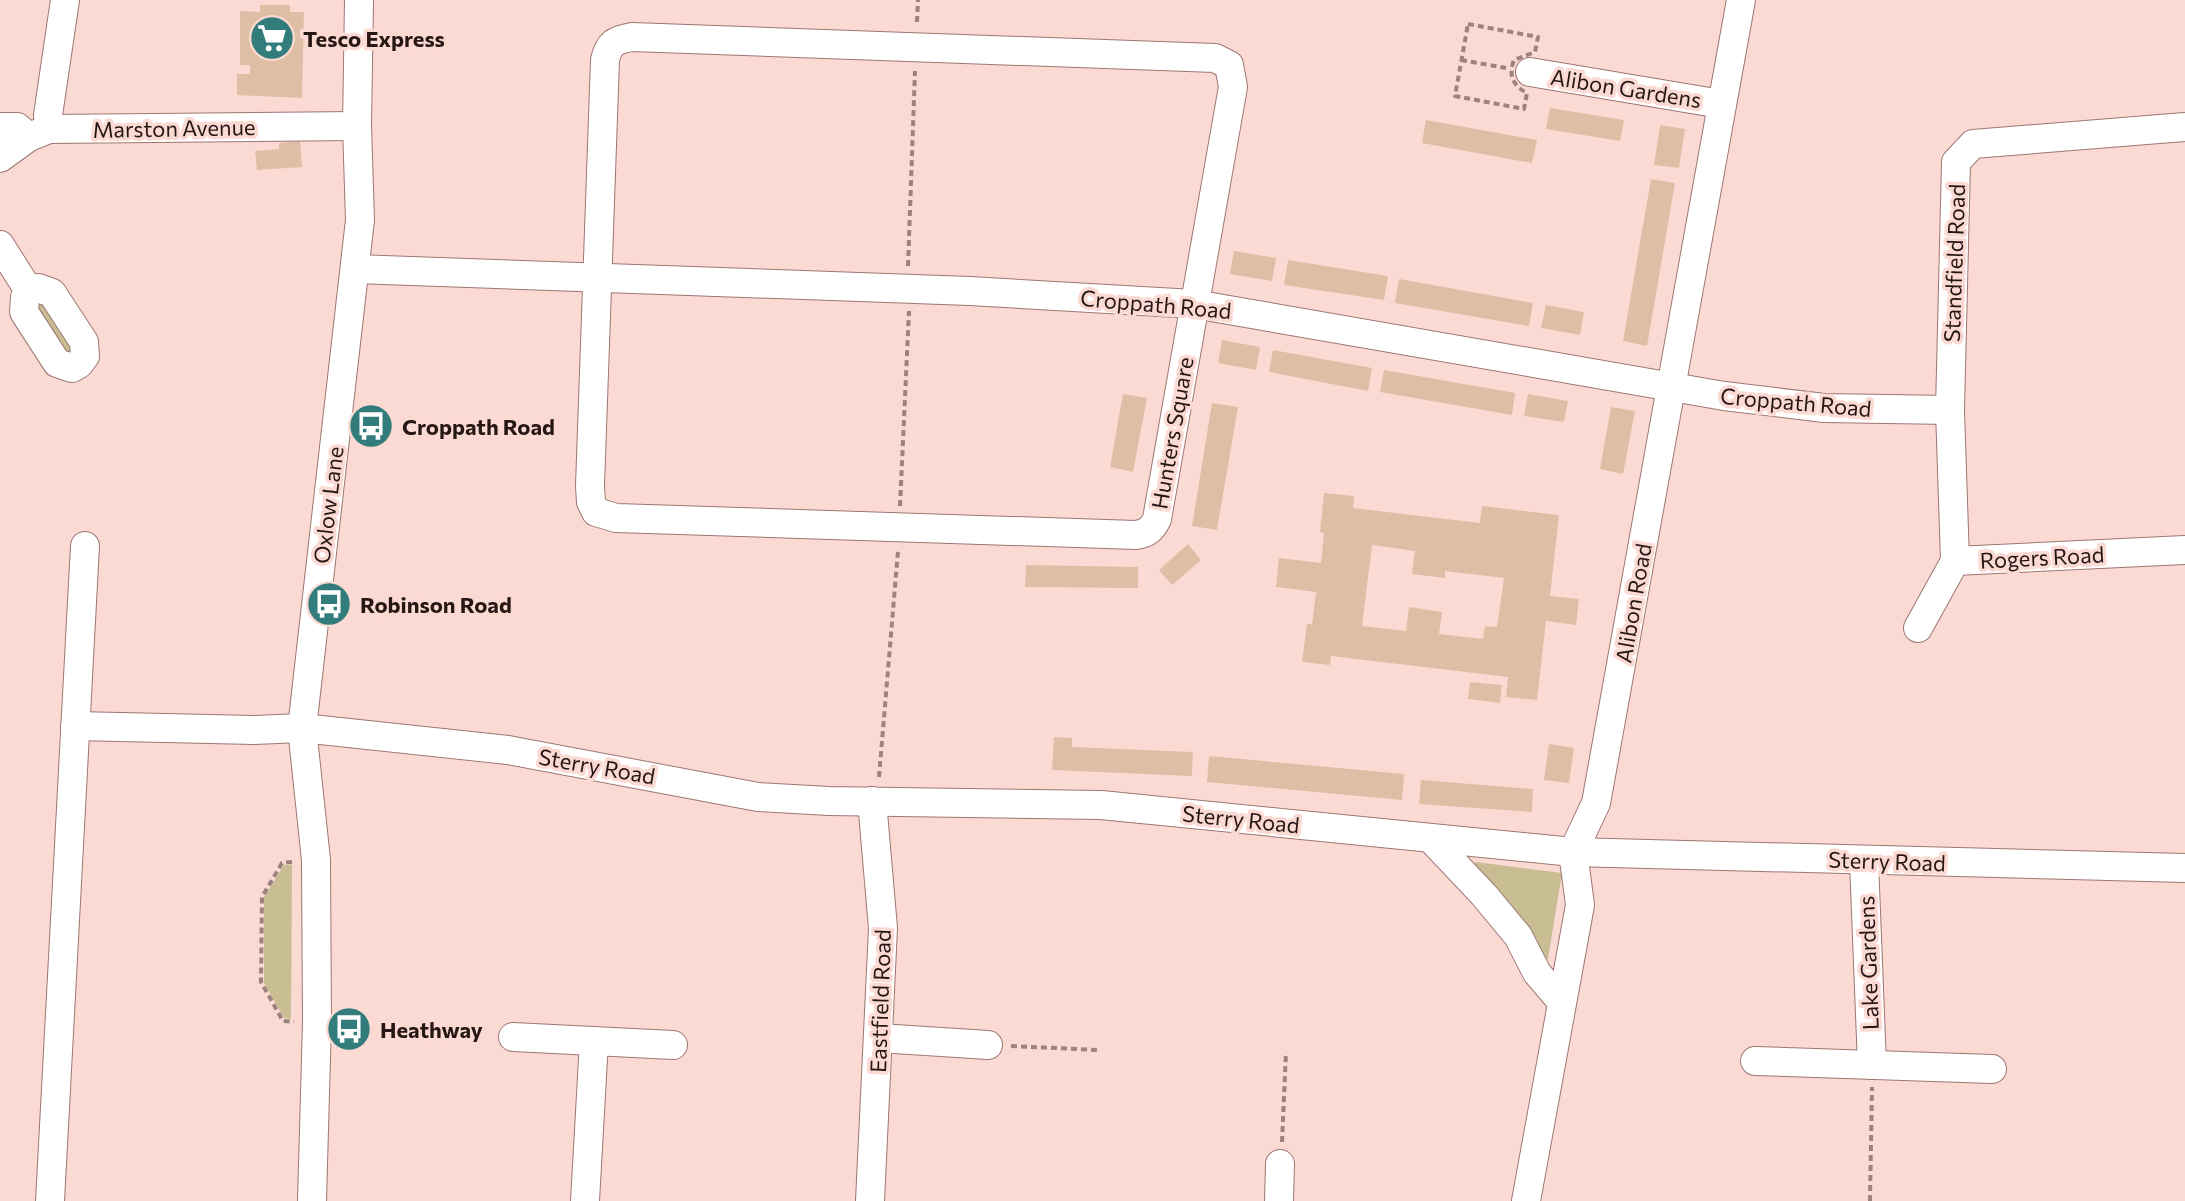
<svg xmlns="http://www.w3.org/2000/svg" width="2185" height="1201" font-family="Commissioner,sans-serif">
<rect width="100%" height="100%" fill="#fcdad4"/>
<g fill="#c8bd93">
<path d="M 38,297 L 77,346 L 70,360 L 33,302 Z"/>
<path d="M 1476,862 L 1562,873 L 1548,959 L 1545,961 L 1514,908 L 1473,865 Z"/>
<path d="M 284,865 L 292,865 L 291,1019 L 284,1018 L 264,983 L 264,897 Z"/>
</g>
<g fill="#debfa6" fill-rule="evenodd">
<path d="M 260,5 L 290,5 L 290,12 L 304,12 L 302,98 L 237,95 L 237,74 L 250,74 L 250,65 L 240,65 L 240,11 L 260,12 Z"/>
<path d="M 1550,108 L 1624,120 L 1620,141 L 1546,129 Z"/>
<path d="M 1426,120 L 1537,140 L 1532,163 L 1422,143 Z"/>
<path d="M 1660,125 L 1685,129 L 1679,168 L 1654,165 Z"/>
<path d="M 300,141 L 302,167 L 257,170 L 255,151 L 279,149 L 279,143 Z"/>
<path d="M 1651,179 L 1675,183 L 1647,346 L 1623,341 Z"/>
<path d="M 1234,251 L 1276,258 L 1272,281 L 1230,274 Z"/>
<path d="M 1288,260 L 1388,276 L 1384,300 L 1284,285 Z"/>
<path d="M 1399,279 L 1533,303 L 1529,326 L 1395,303 Z"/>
<path d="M 1546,305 L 1584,312 L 1580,335 L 1541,328 Z"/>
<path d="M 1222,340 L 1260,347 L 1256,370 L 1218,363 Z"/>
<path d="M 1273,350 L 1372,368 L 1368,391 L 1269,372 Z"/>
<path d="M 1384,370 L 1515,393 L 1512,415 L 1380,392 Z"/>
<path d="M 1123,394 L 1147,398 L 1133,472 L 1110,467 Z"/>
<path d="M 1528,394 L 1568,401 L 1564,422 L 1524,416 Z"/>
<path d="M 1212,403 L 1238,407 L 1217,530 L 1192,526 Z"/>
<path d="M 1611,407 L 1635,411 L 1623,474 L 1600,469 Z"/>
<path d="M 1324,493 L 1354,496 L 1353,508 L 1480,523 L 1482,506 L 1559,515 L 1550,596 L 1579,599 L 1576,625 L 1546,621 L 1537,700 L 1506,697 L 1508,677 L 1331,656 L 1330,665 L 1302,662 L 1307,624 L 1312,624 L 1316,592 L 1276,587 L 1279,558 L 1321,563 L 1324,533 L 1320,532 ZM 1372,545 L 1415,551 L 1412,574 L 1445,578 L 1445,571 L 1504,578 L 1497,627 L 1485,626 L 1483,639 L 1439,634 L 1442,612 L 1409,607 L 1406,631 L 1362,626 Z"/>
<path d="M 1188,544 L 1201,560 L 1172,585 L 1159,570 Z"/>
<path d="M 1026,565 L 1138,567 L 1138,588 L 1025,587 Z"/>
<path d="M 1470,682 L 1502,685 L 1500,703 L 1468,699 Z"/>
<path d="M 1054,737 L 1072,738 L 1072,747 L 1193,752 L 1192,776 L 1052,770 Z"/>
<path d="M 1549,744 L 1574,748 L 1569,783 L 1544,780 Z"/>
<path d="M 1209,756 L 1404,774 L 1402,800 L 1207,782 Z"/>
<path d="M 1421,780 L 1533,789 L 1532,812 L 1419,804 Z"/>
</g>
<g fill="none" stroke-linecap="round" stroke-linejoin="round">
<g stroke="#9d7771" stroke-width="30">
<g id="minor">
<path d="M 632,37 L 1215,58 L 1229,65 L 1233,87 L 1157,519 C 1152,529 1148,533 1136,535 L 616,518 L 596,512 L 591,502 L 590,486 L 605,60 C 609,43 615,40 632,37 Z"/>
<path d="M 1530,72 L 1721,104"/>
<path d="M 0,127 L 17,127 L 29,137"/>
<path d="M 2185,127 L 1973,144 L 1956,162 L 1950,410 L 1955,561 L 2185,550"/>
<path d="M 49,129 L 48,115 L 65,0"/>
<path d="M 0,158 L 29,137 L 49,129 L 357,126"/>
<path d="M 0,245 L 29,291"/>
<path d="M 355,269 L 970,291 L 1194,304 L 1724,396 L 1824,408 L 1950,410"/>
<path d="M 38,288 L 52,293 L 84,342 L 85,356 L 79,364 L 72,368 L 57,363 L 24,312 L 25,297 L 29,291 Z"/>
<path d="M 1918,628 L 1955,561"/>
<path d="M 75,726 L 254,730 L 302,728 L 508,750 L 758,797 L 829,801 L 1101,805 L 1573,852 L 2185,868"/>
<path d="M 1431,839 L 1484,895 L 1518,936 L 1537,973 L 1561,1001"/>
<path d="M 1864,861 L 1872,1065"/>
<path d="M 513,1037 L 673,1045"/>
<path d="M 879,1038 L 988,1045"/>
<path d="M 1755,1061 L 1992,1069"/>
<path d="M 50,1201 L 85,546"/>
<path d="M 312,1201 L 317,1022 L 316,860 L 302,728 L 360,220 L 357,126 L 359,0"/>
<path d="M 585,1201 L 594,1041"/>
<path d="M 870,1201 L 883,928 L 872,801"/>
<path d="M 1279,1201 L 1280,1164"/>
<path d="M 1526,1201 L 1580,905 L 1573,852 L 1596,803 L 1741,0"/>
</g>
</g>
<g stroke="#9d837f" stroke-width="4" stroke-dasharray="6 4" stroke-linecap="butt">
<path d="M 917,22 L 918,0"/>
<path d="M 1468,24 L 1538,37 L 1535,52 L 1514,60 C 1508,75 1513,86 1527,93 L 1524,109 L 1455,96 Z"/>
<path d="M 1461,60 L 1506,68"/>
<path d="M 908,266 L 915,71"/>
<path d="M 900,506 L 909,311"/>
<path d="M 879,777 L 898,551"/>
<path d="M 292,862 L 282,863 L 262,897 L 261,982 L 283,1021 L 294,1022"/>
<path d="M 1011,1046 L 1099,1050"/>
<path d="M 1282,1142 L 1286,1052"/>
<path d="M 1870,1201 L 1872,1087"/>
</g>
<use href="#minor" stroke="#fff" stroke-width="28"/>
</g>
<defs>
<g id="supermarket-disc" transform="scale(2.3)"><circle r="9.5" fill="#327c7b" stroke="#fcdad4"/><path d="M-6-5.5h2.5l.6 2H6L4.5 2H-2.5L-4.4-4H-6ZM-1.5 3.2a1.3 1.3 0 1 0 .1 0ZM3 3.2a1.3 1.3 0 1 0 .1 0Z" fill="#fff"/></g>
<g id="bus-disc" transform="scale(2.3)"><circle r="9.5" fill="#327c7b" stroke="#fcdad4"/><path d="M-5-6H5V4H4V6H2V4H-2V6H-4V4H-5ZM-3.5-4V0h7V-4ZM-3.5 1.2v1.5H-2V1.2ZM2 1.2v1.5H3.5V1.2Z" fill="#fff"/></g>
</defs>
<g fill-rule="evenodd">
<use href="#supermarket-disc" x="272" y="38"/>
<use href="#bus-disc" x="371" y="426"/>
<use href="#bus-disc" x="329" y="604"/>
<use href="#bus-disc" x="349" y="1029"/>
</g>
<g text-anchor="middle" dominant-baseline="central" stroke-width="7" stroke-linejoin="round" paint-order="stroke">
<g font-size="22" font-weight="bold" fill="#261715" stroke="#fcdad4" text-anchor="start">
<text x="303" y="38">Tesco Express</text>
<text x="402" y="426">Croppath Road</text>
<text x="360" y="604">Robinson Road</text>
<text x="380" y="1029">Heathway</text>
</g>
<g font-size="22" fill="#261715" stroke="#fcdad4">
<text transform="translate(1626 88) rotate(9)">Alibon Gardens</text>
<text transform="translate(174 128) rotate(-1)">Marston Avenue</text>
<text transform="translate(1954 263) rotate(-88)">Standfield Road</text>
<text transform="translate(1156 304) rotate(5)">Croppath Road</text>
<text transform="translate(1796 402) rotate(5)">Croppath Road</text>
<text transform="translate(1172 433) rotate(-80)">Hunters Square</text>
<text transform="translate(328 505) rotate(-83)">Oxlow Lane</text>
<text transform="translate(2042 557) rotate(-3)">Rogers Road</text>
<text transform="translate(1633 603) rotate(-80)">Alibon Road</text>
<text transform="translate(597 766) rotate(10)">Sterry Road</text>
<text transform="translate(1241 819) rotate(6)">Sterry Road</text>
<text transform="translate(1887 861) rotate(2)">Sterry Road</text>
<text transform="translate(1868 963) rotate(-92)">Lake Gardens</text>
<text transform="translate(880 1001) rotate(-88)">Eastfield Road</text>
</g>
</g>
</svg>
